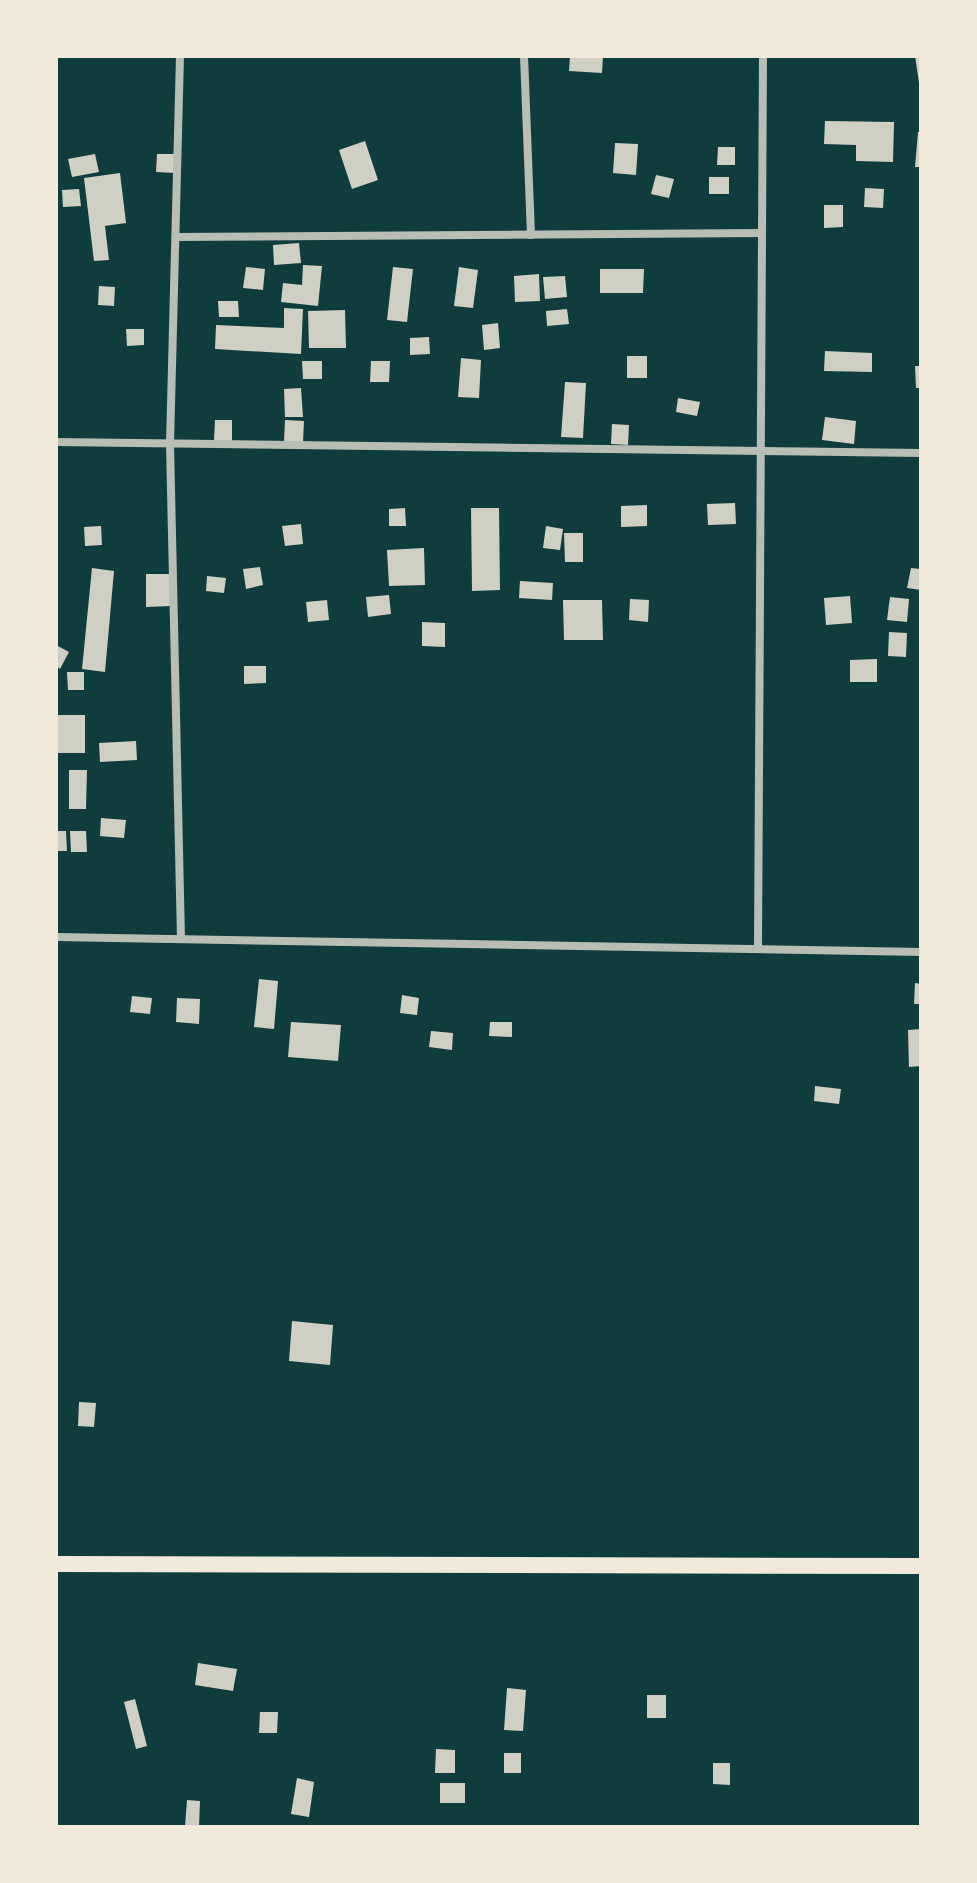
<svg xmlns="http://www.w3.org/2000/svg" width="977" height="1883" font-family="'Golos Text',sans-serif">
<rect width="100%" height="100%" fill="#0f3d3e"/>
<g fill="#cfcfc3">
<path d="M 570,56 L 603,56 L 602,73 L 569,71 Z"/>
<path d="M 915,56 L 921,56 L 921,83 L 919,83 Z"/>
<path d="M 825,121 L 894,122 L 893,162 L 856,161 L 856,145 L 824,144 Z"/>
<path d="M 918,132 L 921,132 L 921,167 L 915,167 Z"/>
<path d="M 365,141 L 378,180 L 352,189 L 339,150 Z"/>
<path d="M 615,143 L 638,144 L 636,175 L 613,173 Z"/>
<path d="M 718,147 L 735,147 L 735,165 L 717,165 Z"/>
<path d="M 95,154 L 99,172 L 72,177 L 68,159 Z"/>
<path d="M 157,154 L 175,154 L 175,173 L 156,172 Z"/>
<path d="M 120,173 L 126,223 L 105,226 L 109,260 L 94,261 L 84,178 Z"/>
<path d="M 656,175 L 674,179 L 669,198 L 651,194 Z"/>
<rect x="709" y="177" width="20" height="17"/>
<path d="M 865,188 L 884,189 L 883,208 L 864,207 Z"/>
<path d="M 79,189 L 81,206 L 63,207 L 62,190 Z"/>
<path d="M 824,205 L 843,205 L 843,227 L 824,228 Z"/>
<path d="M 299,243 L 301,263 L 274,265 L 273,245 Z"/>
<path d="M 303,265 L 322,266 L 318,306 L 281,302 L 283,283 L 302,285 Z"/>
<path d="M 246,267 L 265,269 L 263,290 L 243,288 Z"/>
<path d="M 393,267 L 413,269 L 407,322 L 387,320 Z"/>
<path d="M 459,267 L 478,270 L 473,308 L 454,306 Z"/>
<path d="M 600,269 L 644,269 L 643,293 L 600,293 Z"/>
<path d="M 539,274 L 540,301 L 515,302 L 514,276 Z"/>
<path d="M 565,276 L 567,297 L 545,299 L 543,277 Z"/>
<path d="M 99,286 L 115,287 L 114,306 L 98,305 Z"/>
<path d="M 218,301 L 238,301 L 239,317 L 219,317 Z"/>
<path d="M 284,308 L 303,309 L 301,354 L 215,349 L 216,325 L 284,328 Z"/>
<path d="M 567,309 L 569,324 L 547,326 L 546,311 Z"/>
<path d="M 345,310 L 346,348 L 309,348 L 308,311 Z"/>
<path d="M 498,323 L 500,348 L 484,350 L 482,325 Z"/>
<path d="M 126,329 L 144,329 L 144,345 L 127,346 Z"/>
<path d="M 429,337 L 430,354 L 410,355 L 410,338 Z"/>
<path d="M 825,351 L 872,353 L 872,372 L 824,371 Z"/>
<rect x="627" y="356" width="20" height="22"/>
<path d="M 461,358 L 481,360 L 479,398 L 458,397 Z"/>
<path d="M 302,361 L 322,361 L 322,379 L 303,379 Z"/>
<path d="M 371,361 L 390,361 L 389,382 L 370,382 Z"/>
<path d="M 915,366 L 921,366 L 921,388 L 916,388 Z"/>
<path d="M 565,382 L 586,383 L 583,438 L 561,437 Z"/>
<path d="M 301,388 L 303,417 L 285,417 L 284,389 Z"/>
<path d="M 678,398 L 700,402 L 697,416 L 676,412 Z"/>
<path d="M 825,417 L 856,421 L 854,444 L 822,440 Z"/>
<path d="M 215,420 L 232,420 L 232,441 L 214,440 Z"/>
<path d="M 285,420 L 304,421 L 303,442 L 284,441 Z"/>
<path d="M 612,424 L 629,425 L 628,445 L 611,444 Z"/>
<path d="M 735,503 L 736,524 L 708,525 L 707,504 Z"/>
<path d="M 647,505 L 647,526 L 621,527 L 621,506 Z"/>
<path d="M 405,508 L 406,526 L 389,526 L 389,509 Z"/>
<path d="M 471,508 L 499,508 L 500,590 L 472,591 Z"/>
<path d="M 301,524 L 303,544 L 285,546 L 282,526 Z"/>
<path d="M 101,526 L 102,545 L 85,546 L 84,527 Z"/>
<path d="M 546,526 L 563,529 L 560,550 L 543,548 Z"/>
<path d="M 564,533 L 583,533 L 583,562 L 565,562 Z"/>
<path d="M 424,548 L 425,585 L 389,586 L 387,550 Z"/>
<path d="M 260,567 L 263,585 L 246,589 L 243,569 Z"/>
<path d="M 92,568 L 114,571 L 105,672 L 82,669 Z"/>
<path d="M 911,568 L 921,569 L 921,590 L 907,588 Z"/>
<path d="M 146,574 L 171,574 L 171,606 L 146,607 Z"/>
<path d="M 207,576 L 226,578 L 224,593 L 206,591 Z"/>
<path d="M 520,581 L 553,583 L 552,600 L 519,598 Z"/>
<path d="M 389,595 L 391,614 L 368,617 L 366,597 Z"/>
<path d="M 850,596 L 852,623 L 826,625 L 824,598 Z"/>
<path d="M 890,597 L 909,599 L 907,622 L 887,620 Z"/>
<path d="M 630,599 L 649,600 L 648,622 L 629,620 Z"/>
<path d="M 327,600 L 329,620 L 308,622 L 306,602 Z"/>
<path d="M 563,600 L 602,600 L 603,640 L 564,640 Z"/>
<path d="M 422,622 L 445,623 L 445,647 L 422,646 Z"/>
<path d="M 889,632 L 907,633 L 906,657 L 888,656 Z"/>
<path d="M 56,645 L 69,652 L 60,669 L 56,666 Z"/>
<path d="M 877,659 L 877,682 L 850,682 L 850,660 Z"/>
<path d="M 244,666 L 266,666 L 266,683 L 244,684 Z"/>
<path d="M 67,672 L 84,672 L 84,690 L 68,690 Z"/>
<rect x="56" y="715" width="29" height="38"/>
<path d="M 136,741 L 137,760 L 100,762 L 99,743 Z"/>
<path d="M 69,770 L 87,770 L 86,809 L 69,809 Z"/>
<path d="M 101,818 L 126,820 L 124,838 L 100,836 Z"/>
<path d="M 56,831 L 66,831 L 67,851 L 56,851 Z"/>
<path d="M 70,831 L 86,831 L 87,852 L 71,852 Z"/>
<path d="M 259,979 L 278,981 L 274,1029 L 254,1027 Z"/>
<path d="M 915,983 L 921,984 L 921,1004 L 914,1004 Z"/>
<path d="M 402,995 L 419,998 L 417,1015 L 400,1013 Z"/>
<path d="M 132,996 L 152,998 L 150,1014 L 130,1012 Z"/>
<path d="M 177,998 L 200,999 L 199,1024 L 176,1022 Z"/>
<path d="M 291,1022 L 341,1025 L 338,1061 L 288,1057 Z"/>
<path d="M 490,1022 L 512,1022 L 512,1037 L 489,1036 Z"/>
<path d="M 921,1029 L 921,1066 L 909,1067 L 908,1030 Z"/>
<path d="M 431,1031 L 453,1033 L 452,1050 L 429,1047 Z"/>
<path d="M 815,1086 L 841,1089 L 839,1104 L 814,1101 Z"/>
<path d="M 292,1321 L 333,1325 L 330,1365 L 289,1361 Z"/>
<path d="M 79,1402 L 96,1403 L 94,1427 L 78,1426 Z"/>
<path d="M 198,1663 L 237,1669 L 233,1691 L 195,1685 Z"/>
<path d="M 507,1688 L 526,1690 L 523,1731 L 504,1730 Z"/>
<rect x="647" y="1695" width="19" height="23"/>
<path d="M 135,1699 L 147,1746 L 136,1749 L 124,1702 Z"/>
<path d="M 260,1712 L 278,1712 L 277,1733 L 259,1733 Z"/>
<path d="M 436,1749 L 455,1750 L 455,1773 L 435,1773 Z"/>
<rect x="504" y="1753" width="17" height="20"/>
<path d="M 713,1763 L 730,1763 L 730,1785 L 713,1784 Z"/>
<path d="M 297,1778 L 314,1782 L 309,1817 L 291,1814 Z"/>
<rect x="440" y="1783" width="25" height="20"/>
<path d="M 187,1800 L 200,1801 L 199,1827 L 185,1827 Z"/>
</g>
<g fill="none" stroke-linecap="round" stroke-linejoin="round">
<g stroke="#b8beb3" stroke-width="8">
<path d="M 180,56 L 170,444 L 181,939"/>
<path d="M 524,56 L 531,235"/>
<path d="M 176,237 L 762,233"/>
<path d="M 56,442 L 921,453"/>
<path d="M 56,937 L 921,952"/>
<path d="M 758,949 L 763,56"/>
</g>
<path stroke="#f1e9da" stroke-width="16" d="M 56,1564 L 921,1566"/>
</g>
<rect width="977" height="1883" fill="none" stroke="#f1e9da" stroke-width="116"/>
</svg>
